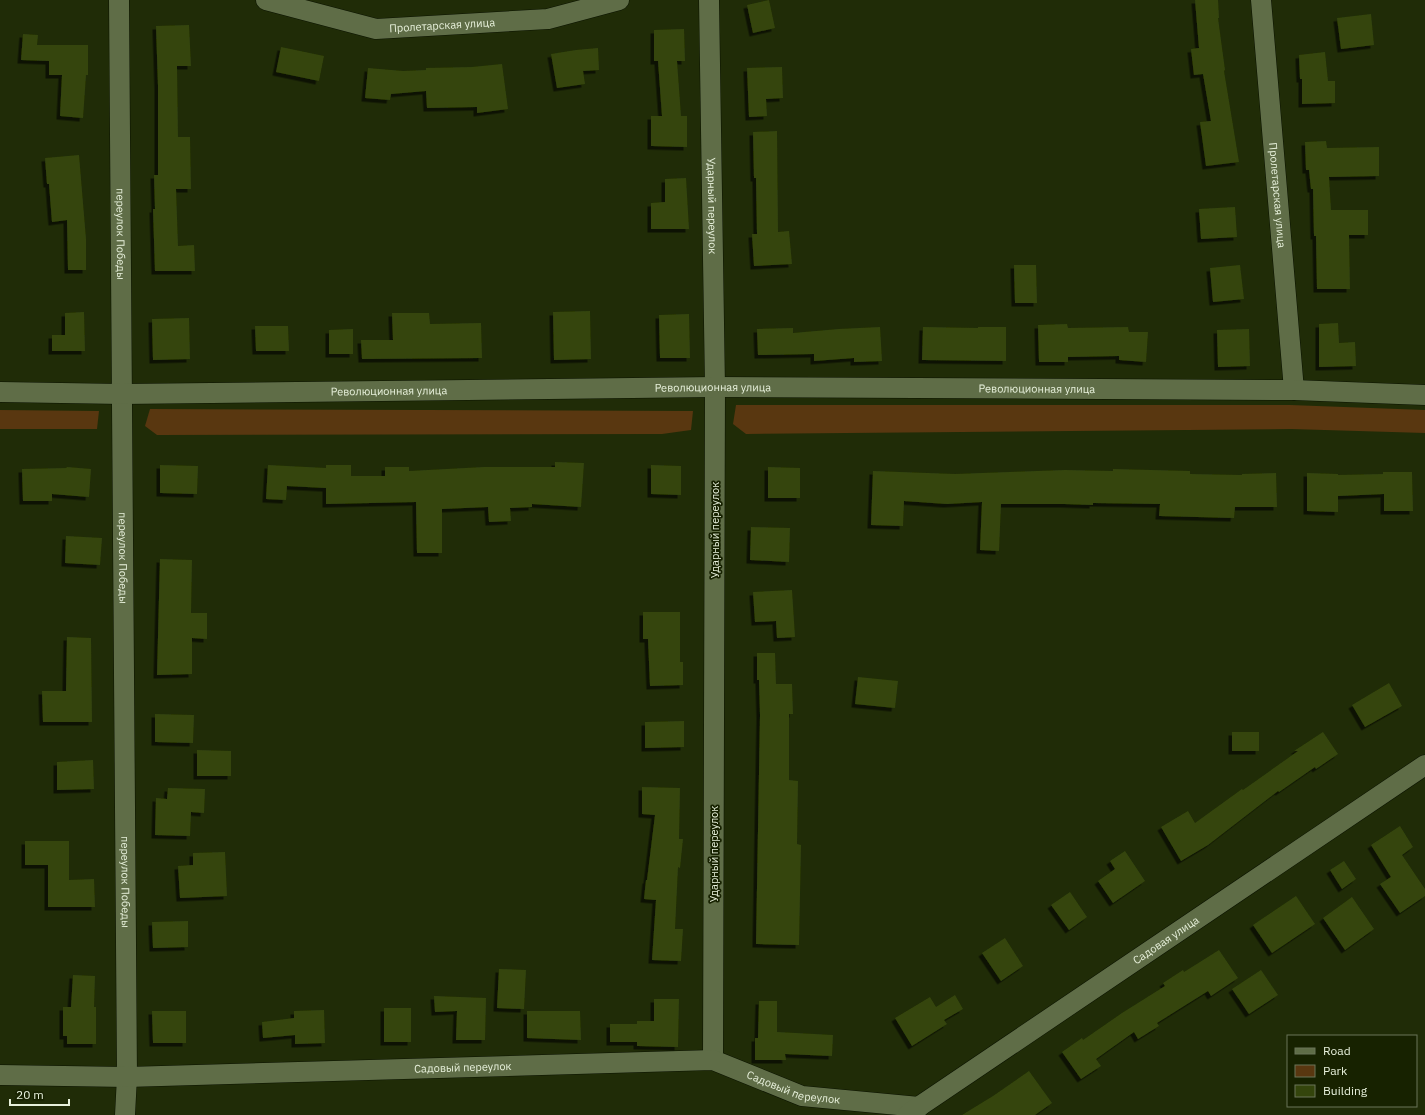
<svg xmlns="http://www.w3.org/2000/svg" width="1425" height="1115" font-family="'IBM Plex Sans',sans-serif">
<defs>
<filter id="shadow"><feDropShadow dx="-3.5" dy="3.5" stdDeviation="0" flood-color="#0009"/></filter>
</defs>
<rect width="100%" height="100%" fill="#202c07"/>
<g fill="#593710">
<path d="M 736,405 L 1290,405 L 1425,410 L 1425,433 L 1291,429 L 746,434 L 733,424 Z"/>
<path d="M 150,409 L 693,411 L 691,430 L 662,434 L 157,435 L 145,426 Z"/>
<path d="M 0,410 L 99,411 L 97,429 L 0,429 Z"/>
</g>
<g fill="#34450c" filter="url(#shadow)">
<path d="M 769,0 L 775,28 L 753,33 L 747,5 Z"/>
<path d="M 1195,0 L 1218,0 L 1219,18 L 1218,18 L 1225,70 L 1224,71 L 1239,162 L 1206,166 L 1200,122 L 1211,121 L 1203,74 L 1194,75 L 1191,49 L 1199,48 Z"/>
<path d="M 1371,14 L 1374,45 L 1341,49 L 1337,18 Z"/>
<path d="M 189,25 L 191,66 L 177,66 L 178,137 L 190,137 L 191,189 L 176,189 L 178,246 L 194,245 L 195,271 L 155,271 L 153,209 L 155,209 L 154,175 L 158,175 L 158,86 L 156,26 Z"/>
<path d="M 684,29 L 685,61 L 677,61 L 681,116 L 687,116 L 687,147 L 651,146 L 651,116 L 662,116 L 658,61 L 654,61 L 654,30 Z"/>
<path d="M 23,34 L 38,35 L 37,45 L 88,45 L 88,75 L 86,75 L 83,118 L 60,116 L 62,75 L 49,75 L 49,61 L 21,60 Z"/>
<path d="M 281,47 L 324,56 L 319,81 L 276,72 Z"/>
<path d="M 598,48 L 599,70 L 583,71 L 585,84 L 557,88 L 551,54 L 576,50 Z"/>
<path d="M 1325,52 L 1328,81 L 1335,81 L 1335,103 L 1302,104 L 1302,79 L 1300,79 L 1299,55 Z"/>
<path d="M 502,64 L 508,109 L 477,113 L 477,107 L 427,108 L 426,91 L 391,94 L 390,100 L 365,98 L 368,68 L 403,71 L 426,70 L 426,68 L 472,67 Z"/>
<path d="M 782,67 L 783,98 L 766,99 L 767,116 L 749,117 L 747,68 Z"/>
<path d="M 777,131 L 778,232 L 789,231 L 792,264 L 754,266 L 752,234 L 757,234 L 756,178 L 754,178 L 753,132 Z"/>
<path d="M 1326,141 L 1327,148 L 1379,147 L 1379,176 L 1329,177 L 1331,210 L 1368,210 L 1368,235 L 1349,235 L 1350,289 L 1317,289 L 1316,236 L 1314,236 L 1313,189 L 1311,189 L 1309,170 L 1306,170 L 1305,142 Z"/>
<path d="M 79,155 L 86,239 L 86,270 L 68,270 L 67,220 L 52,222 L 49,184 L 47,184 L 45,158 Z"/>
<path d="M 686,178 L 689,229 L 651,229 L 651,203 L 665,202 L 665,179 Z"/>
<path d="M 1235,207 L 1237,237 L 1201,239 L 1199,209 Z"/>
<path d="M 1014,265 L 1036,265 L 1037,303 L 1015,303 Z"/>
<path d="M 1240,265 L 1244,299 L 1213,302 L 1210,268 Z"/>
<path d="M 590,311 L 591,359 L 554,360 L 553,312 Z"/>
<path d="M 84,312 L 85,351 L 52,351 L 52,335 L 65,335 L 65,313 Z"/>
<path d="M 392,313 L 429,313 L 430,324 L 481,323 L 482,358 L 362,359 L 361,340 L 393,340 Z"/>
<path d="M 689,314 L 690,358 L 660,358 L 659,315 Z"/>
<path d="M 189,318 L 190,359 L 153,360 L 152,319 Z"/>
<path d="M 1338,323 L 1339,343 L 1355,342 L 1356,366 L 1319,367 L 1319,324 Z"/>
<path d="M 1067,324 L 1068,328 L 1128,327 L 1129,332 L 1148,332 L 1146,362 L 1119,360 L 1119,356 L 1068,357 L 1068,362 L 1039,362 L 1038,325 Z"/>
<path d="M 255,326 L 288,326 L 289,351 L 256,351 Z"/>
<path d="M 880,327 L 882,361 L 854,362 L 854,358 L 814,361 L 814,354 L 758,355 L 757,329 L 793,328 L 793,333 L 839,329 Z"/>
<path d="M 923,327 L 978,328 L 978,327 L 1006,327 L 1006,361 L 922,360 Z"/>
<path d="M 353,329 L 353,354 L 329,354 L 329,330 Z"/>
<path d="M 1249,329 L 1250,366 L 1218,367 L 1217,330 Z"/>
<path d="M 555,462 L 584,463 L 581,507 L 532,504 L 532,507 L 510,508 L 511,521 L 489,522 L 488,507 L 442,509 L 442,553 L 417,553 L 416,502 L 326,504 L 326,488 L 287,486 L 286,500 L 266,499 L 268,465 L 326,468 L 326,465 L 351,465 L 351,476 L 385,476 L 385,467 L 409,467 L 409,471 L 484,467 L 555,467 Z"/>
<path d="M 160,465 L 198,466 L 197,494 L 160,493 Z"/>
<path d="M 651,465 L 681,466 L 681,495 L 651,494 Z"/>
<path d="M 67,467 L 91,469 L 89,497 L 52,494 L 52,501 L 23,501 L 22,469 L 66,468 Z"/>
<path d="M 768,467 L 800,468 L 800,498 L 768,498 Z"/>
<path d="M 1113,469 L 1190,471 L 1190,474 L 1242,475 L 1242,474 L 1276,473 L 1277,507 L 1235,507 L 1234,518 L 1159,516 L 1160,504 L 1093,503 L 1093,505 L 1064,504 L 1001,504 L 999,551 L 980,550 L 982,502 L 947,504 L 904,501 L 903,526 L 871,525 L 873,471 L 955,474 L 1065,470 L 1113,471 Z"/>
<path d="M 1383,472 L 1412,472 L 1413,511 L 1384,511 L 1384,494 L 1338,496 L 1338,512 L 1307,511 L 1307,473 L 1338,474 L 1338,475 L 1383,474 Z"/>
<path d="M 751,527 L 790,528 L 789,562 L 750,560 Z"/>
<path d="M 66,536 L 102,538 L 100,565 L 65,563 Z"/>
<path d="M 160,559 L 192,560 L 191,613 L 207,613 L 207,639 L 192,638 L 192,674 L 157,675 Z"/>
<path d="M 792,590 L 795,637 L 777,638 L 776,621 L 755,622 L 753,592 Z"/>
<path d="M 643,612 L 680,612 L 680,662 L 683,662 L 683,685 L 650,686 L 648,639 L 643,639 Z"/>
<path d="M 67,637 L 91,638 L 92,722 L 43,722 L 42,691 L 66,691 Z"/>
<path d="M 757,653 L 775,653 L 776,684 L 792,684 L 793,714 L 789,714 L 789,780 L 798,781 L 797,844 L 801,845 L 799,945 L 756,944 L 760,715 L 759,680 L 757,680 Z"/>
<path d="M 858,677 L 898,681 L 895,708 L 855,704 Z"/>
<path d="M 1389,683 L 1402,706 L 1365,727 L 1352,705 Z"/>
<path d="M 155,714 L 194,715 L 193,743 L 155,742 Z"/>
<path d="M 684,721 L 684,747 L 645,748 L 645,722 Z"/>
<rect x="1232" y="732" width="27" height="19"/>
<path d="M 1323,732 L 1338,754 L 1316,769 L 1315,767 L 1279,792 L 1278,791 L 1208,845 L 1181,861 L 1161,827 L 1188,811 L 1195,823 L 1242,789 L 1243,790 L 1298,751 L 1294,751 Z"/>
<path d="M 197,750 L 231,751 L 231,776 L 197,776 Z"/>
<path d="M 93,760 L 94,789 L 57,790 L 57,762 Z"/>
<path d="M 642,787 L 680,788 L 679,839 L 683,839 L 680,868 L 678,867 L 675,929 L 683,929 L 681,961 L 652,960 L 656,900 L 644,899 L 646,880 L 647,880 L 655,815 L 642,814 Z"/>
<path d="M 168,788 L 205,789 L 204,813 L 191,812 L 190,836 L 155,835 L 156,798 L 167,799 Z"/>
<path d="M 1400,826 L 1413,847 L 1402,855 L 1425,889 L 1425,896 L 1400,913 L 1380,884 L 1391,877 L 1371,845 Z"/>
<path d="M 25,841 L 69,841 L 69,880 L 94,879 L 95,907 L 48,907 L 48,865 L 25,865 Z"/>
<path d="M 1125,851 L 1145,881 L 1113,903 L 1098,881 L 1115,869 L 1110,861 Z"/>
<path d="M 225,852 L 227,896 L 180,898 L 178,866 L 193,865 L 193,853 Z"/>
<path d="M 1344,861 L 1356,879 L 1342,889 L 1330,870 Z"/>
<path d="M 1070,892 L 1087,917 L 1069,930 L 1051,905 Z"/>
<path d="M 1296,896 L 1315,924 L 1272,953 L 1253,925 Z"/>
<path d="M 1352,897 L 1374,929 L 1345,950 L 1323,918 Z"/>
<path d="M 188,921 L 188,947 L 153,948 L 152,922 Z"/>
<path d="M 1005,938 L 1023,966 L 1001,981 L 982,953 Z"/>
<path d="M 1219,950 L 1238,978 L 1211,996 L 1208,991 L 1157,1023 L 1159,1026 L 1138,1039 L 1134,1032 L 1096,1059 L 1101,1066 L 1081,1079 L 1062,1052 L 1082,1038 L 1083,1040 L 1122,1013 L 1165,986 L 1163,983 L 1183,970 L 1184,972 Z"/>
<path d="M 499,969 L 526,970 L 524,1009 L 497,1008 Z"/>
<path d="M 1261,970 L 1278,995 L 1249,1014 L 1232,989 Z"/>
<path d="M 73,975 L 95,976 L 94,1007 L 96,1007 L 96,1044 L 67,1044 L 67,1036 L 63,1036 L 63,1007 L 71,1007 Z"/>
<path d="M 955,995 L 963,1009 L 944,1020 L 947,1024 L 912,1046 L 895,1018 L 930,997 L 936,1007 Z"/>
<path d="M 434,996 L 486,998 L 485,1040 L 456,1040 L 457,1011 L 435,1012 Z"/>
<path d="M 654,999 L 679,999 L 678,1047 L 637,1046 L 637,1042 L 610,1042 L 610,1024 L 637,1024 L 637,1021 L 654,1021 Z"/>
<path d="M 759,1001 L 777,1001 L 777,1032 L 833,1035 L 832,1056 L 785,1054 L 786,1060 L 755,1060 L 755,1038 L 758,1038 Z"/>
<rect x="384" y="1008" width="27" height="34"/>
<path d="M 324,1010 L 325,1043 L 295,1044 L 295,1035 L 263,1038 L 262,1022 L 294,1018 L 294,1011 Z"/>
<path d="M 152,1011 L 186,1011 L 186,1043 L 153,1043 Z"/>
<path d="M 527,1011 L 580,1011 L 581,1040 L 527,1038 Z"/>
<path d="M 1029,1071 L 1052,1103 L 1035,1115 L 962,1115 L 993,1096 Z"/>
</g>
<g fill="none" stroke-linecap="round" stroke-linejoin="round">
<g stroke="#0b1300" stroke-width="21">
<g id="minor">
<path id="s1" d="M 119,0 L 127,1077 L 125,1115"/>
<path id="s2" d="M 266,0 L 376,29 L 548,19 L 619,0"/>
<path id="s3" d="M 709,0 L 715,387 L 713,1060"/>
<path id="s4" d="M 1261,0 L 1294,390"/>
<path id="s5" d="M 0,392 L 122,394 L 715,387 L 1294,390 L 1425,395"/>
<path id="s6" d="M 0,1075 L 127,1077 L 713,1060 L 802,1096 L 919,1107"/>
<path id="s7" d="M 908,1114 L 1425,765"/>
</g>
</g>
<use href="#minor" stroke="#5f6d47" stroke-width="20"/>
</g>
<g text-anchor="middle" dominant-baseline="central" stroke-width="3.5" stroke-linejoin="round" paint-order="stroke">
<g font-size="11" fill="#e7f0db" stroke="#172200">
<text stroke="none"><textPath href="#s2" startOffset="180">Пролетарская улица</textPath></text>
<text stroke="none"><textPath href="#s4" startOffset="196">Пролетарская улица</textPath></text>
<text stroke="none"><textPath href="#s3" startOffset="206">Ударный переулок</textPath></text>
<text stroke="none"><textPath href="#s1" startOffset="234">переулок Победы</textPath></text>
<text stroke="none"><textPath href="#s5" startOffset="713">Революционная улица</textPath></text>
<text stroke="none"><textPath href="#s5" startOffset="1037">Революционная улица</textPath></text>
<text stroke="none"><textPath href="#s5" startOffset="389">Революционная улица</textPath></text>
<text transform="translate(715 530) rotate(-90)">Ударный переулок</text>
<text stroke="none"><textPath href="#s1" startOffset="558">переулок Победы</textPath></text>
<text transform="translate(714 854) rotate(-90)">Ударный переулок</text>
<text stroke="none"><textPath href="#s1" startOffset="882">переулок Победы</textPath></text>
<text stroke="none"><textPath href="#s7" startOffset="311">Садовая улица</textPath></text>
<text stroke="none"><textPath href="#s6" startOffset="463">Садовый переулок</textPath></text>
<text stroke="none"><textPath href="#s6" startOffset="799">Садовый переулок</textPath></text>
</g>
</g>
<rect x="1287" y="1035" width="130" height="72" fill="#172200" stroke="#6a7458"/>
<rect x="1295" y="1048" width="20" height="6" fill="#5f6d47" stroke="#6a7458"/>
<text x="1323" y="1055" font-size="12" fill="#e7f0db">Road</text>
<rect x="1295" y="1065" width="20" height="12" fill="#593710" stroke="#6a7458"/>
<text x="1323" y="1075" font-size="12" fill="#e7f0db">Park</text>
<rect x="1295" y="1085" width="20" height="12" fill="#34450c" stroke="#6a7458"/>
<text x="1323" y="1095" font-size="12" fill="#e7f0db">Building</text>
<path d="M10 1099v6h59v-6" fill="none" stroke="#e7f0db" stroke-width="2"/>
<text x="16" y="1099" font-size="12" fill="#e7f0db" stroke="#172200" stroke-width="3" paint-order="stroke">20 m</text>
</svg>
